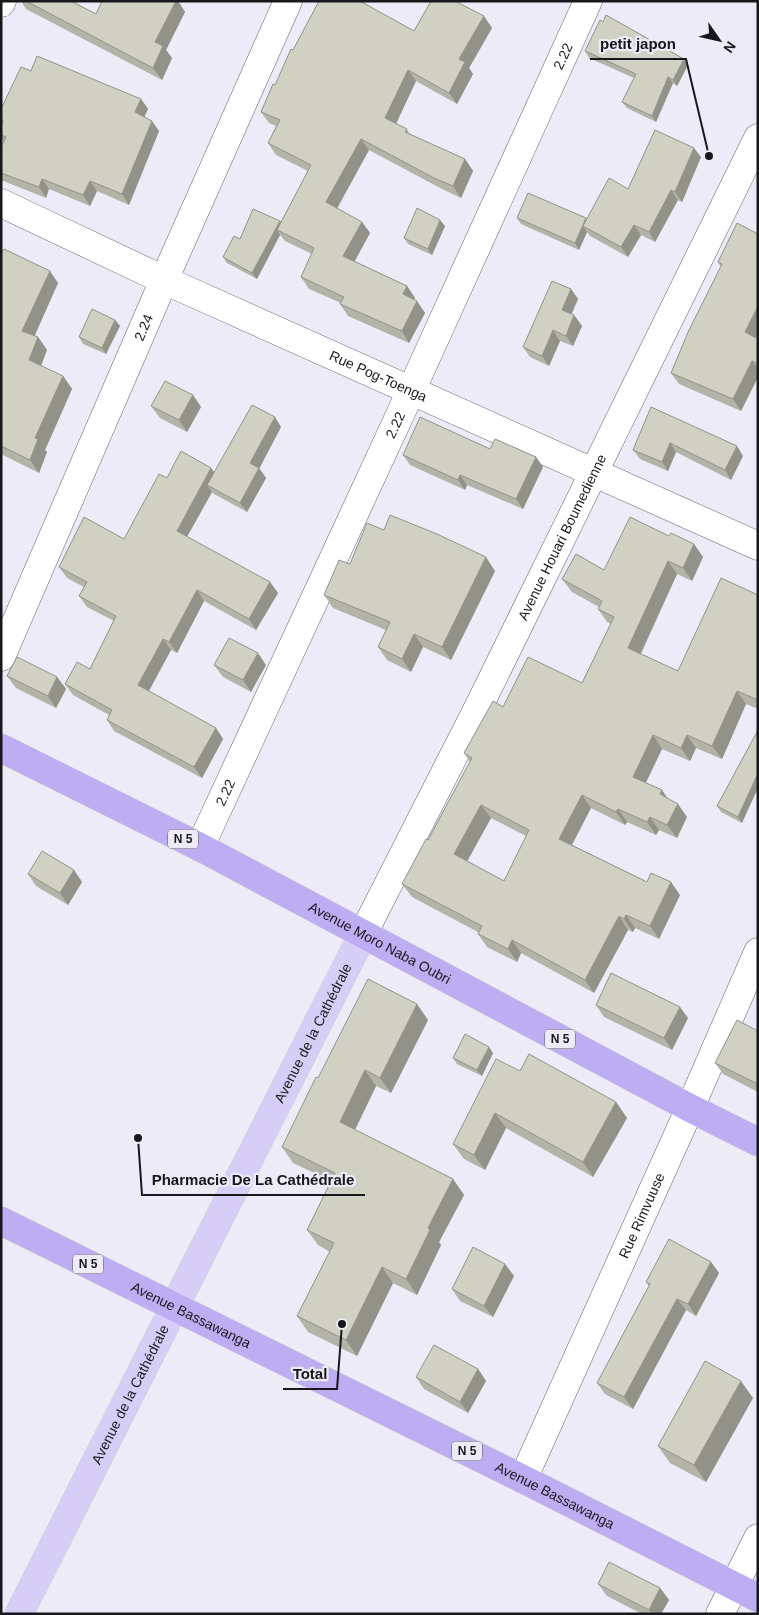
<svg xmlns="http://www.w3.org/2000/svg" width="759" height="1615" font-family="Helvetica,sans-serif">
<rect width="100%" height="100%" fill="#edebf7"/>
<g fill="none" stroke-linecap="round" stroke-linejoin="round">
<g stroke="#65636e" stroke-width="29">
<g id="minor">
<path d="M 1,3 L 2,1"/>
<path id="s1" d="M 1,203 L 164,280 L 758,546"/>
<path id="s2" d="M 1,657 L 164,280 L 288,1"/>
<path id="s3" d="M 200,847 L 411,391 L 588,1"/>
<path id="s4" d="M 363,934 L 480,704 L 758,138"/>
<path id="s5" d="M 523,1479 L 690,1108 L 758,952"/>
<path d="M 720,1614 L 758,1538"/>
</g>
</g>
<g stroke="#cccccd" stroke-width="29">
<g id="major">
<path id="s6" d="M 19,1614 L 363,934"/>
</g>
</g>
<g stroke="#cccccd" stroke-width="29">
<g id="highway">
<path id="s7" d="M 1,748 L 200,847 L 690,1108 L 758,1142"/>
<path id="s8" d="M 1,1221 L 523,1479 L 758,1598"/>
</g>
</g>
<use href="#minor" stroke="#fff" stroke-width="28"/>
<use href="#major" stroke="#d7cef8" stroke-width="28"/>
<use href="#highway" stroke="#bdaef3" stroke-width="28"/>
</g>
<g fill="#b3b3a8" fill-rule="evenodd">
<path d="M 21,1 L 71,1 L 96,14 L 178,1 L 185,12 L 166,50 L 172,58 L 162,80 L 26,9 Z"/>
<path d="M 492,28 L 469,68 L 473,74 L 457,104 L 416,81 L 396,124 L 407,129 L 410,135 L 465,159 L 473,171 L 461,198 L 442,189 L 369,150 L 337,208 L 362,222 L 370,233 L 354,262 L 407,286 L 415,298 L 414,300 L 425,313 L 409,343 L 348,316 L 340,304 L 341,303 L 309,289 L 301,277 L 312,254 L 285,241 L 280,235 L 257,279 L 227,263 L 223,257 L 240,239 L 281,222 L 308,171 L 276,155 L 268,143 L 276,126 L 269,123 L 261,112 L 275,85 L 293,50 L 414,31 Z"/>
<path d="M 585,51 L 688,65 L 677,86 L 673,83 L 656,122 L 627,108 L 622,102 L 634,78 L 589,58 Z"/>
<path d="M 31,71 L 141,99 L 148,109 L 144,117 L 159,131 L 129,205 L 97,191 L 90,206 L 49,189 L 46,198 L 1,180 L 1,147 L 4,142 L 1,138 L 1,109 Z"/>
<path d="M 701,157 L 682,202 L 678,200 L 655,242 L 641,235 L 628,257 L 590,236 L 587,232 L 579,250 L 521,224 L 517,218 L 587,219 L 628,189 Z"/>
<path d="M 445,226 L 432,255 L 408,244 L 404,238 Z"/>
<path d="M 758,234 L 758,333 L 755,338 L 758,339 L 758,377 L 741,411 L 679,384 L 671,373 L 721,267 L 718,262 Z"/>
<path d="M 1,254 L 58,283 L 34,336 L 38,337 L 47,350 L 41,366 L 63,376 L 72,389 L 45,450 L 47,452 L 39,473 L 1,454 Z"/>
<path d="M 571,289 L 578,299 L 571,314 L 574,315 L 582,326 L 573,346 L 560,341 L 549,366 L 530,357 L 523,347 Z"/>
<path d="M 115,320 L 120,326 L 106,354 L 83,344 L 79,337 Z"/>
<path d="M 193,395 L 201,407 L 187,432 L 160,418 L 151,406 Z"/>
<path d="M 651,407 L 743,456 L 731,480 L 676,452 L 668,471 L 640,459 L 633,450 Z"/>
<path d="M 281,427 L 259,468 L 266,478 L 247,512 L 214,494 L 212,492 L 187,537 L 270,582 L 278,593 L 256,630 L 204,601 L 177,653 L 171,650 L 149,691 L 216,728 L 223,739 L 202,778 L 114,731 L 107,720 L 109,715 L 73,695 L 65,684 L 90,669 L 114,621 L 87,607 L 79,596 L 84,587 L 67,578 L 59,567 L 124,539 L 167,478 L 211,468 L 214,472 Z"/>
<path d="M 490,449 L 536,457 L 543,467 L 523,509 L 467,485 L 465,490 L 410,465 L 403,455 Z"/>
<path d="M 384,530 L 495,571 L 451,660 L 423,647 L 411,672 L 387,660 L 378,647 L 386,630 L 333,608 L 324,595 L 350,564 Z"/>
<path d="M 669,536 L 694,544 L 703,557 L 692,581 L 677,574 L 641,654 L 678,671 L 758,595 L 758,709 L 746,704 L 722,759 L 696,748 L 690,761 L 662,749 L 646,783 L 662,790 L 667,798 L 687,817 L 677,838 L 659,830 L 656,835 L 627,822 L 625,825 L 591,808 L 572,845 L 647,882 L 680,895 L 659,939 L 635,928 L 633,932 L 628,930 L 594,993 L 521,953 L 517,962 L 487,947 L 478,934 L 478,932 L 412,897 L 402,884 L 428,840 L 470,762 L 464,753 L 503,707 L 582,683 L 611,624 L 607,622 L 598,609 L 599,607 L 572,592 L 562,579 L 604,570 ZM 491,818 L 526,836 L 504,881 L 467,861 Z"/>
<path d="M 214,665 L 266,665 L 251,692 L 223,677 Z"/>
<path d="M 7,676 L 57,677 L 66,689 L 56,708 L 16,688 Z"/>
<path d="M 758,730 L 742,823 L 721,812 L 717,806 Z"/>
<path d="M 74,870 L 82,882 L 68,905 L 36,886 L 28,874 Z"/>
<path d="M 596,1005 L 688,1018 L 672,1050 L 604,1017 Z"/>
<path d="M 428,1020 L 391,1093 L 376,1086 L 355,1130 L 453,1179 L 464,1195 L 439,1242 L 441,1245 L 417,1295 L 393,1283 L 357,1356 L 308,1332 L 297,1316 L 330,1252 L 318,1245 L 307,1230 L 331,1181 L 293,1163 L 282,1147 L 318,1078 Z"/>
<path d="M 758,1031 L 758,1092 L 723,1074 L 715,1063 Z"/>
<path d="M 493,1053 L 482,1076 L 457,1064 L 453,1058 Z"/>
<path d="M 520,1071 L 616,1102 L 627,1118 L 593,1177 L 506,1128 L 485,1170 L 464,1159 L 453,1144 Z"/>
<path d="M 711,1262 L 719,1273 L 696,1316 L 686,1310 L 633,1409 L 605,1394 L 597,1383 L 649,1286 L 646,1282 Z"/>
<path d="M 505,1264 L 514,1276 L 493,1317 L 460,1301 L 452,1289 Z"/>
<path d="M 478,1369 L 486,1381 L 468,1413 L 424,1389 L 416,1377 Z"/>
<path d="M 753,1398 L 706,1482 L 670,1463 L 658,1446 Z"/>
<path d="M 598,1584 L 660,1588 L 669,1600 L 661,1614 L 642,1614 L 607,1596 Z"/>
</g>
<g fill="#929288">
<path d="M 172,1 L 178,1 L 185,12 L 166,50 L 172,58 L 162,80 L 153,68 L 155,42 Z"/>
<path d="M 484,16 L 492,28 L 469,68 L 473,74 L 457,104 L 449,93 L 459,59 Z"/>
<path d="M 684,59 L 688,65 L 677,86 L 673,80 Z"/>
<path d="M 408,70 L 416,81 L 393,130 L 385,118 Z"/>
<path d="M 668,77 L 673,83 L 656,122 L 652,116 Z"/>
<path d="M 141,99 L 148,109 L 142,122 L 135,112 Z"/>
<path d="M 152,121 L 159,131 L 129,205 L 122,194 Z"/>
<path d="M 361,139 L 369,150 L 334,214 L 326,202 Z"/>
<path d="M 694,148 L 701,157 L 682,202 L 675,192 Z"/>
<path d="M 465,159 L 473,171 L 461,198 L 453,186 Z"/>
<path d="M 42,179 L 49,189 L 46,198 L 39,187 Z"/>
<path d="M 90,181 L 97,191 L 90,206 L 83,195 Z"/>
<path d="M 671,190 L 678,200 L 655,242 L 649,232 Z"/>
<path d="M 440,220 L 445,226 L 432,255 L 428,249 Z"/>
<path d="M 280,221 L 285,227 L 277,230 L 280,235 L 257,279 L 252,273 Z"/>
<path d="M 362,222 L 370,233 L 351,268 L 343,256 Z"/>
<path d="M 634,225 L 641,235 L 628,257 L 621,247 Z"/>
<path d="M 583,226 L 587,232 L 579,250 L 575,243 Z"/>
<path d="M 50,271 L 58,283 L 31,344 L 22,331 Z"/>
<path d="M 407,286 L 415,298 L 411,306 L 403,294 Z"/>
<path d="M 571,289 L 578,299 L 569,320 L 562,310 Z"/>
<path d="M 417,301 L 425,313 L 409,343 L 402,331 Z"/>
<path d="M 758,306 L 758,333 L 753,343 L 745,332 Z"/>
<path d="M 574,315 L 582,326 L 573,346 L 566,336 Z"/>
<path d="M 115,320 L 120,326 L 106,354 L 102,348 Z"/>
<path d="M 553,330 L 560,341 L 549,366 L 542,356 Z"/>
<path d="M 38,337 L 47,350 L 38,373 L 29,360 Z"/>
<path d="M 752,361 L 758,369 L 758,377 L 741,411 L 733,399 Z"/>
<path d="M 63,376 L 72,389 L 45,450 L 47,452 L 39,473 L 30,460 L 35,438 Z"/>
<path d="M 193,395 L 201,407 L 187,432 L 179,420 Z"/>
<path d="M 275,417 L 281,427 L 257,473 L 250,463 Z"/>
<path d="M 670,443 L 676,452 L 668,471 L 662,462 Z"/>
<path d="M 737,446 L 743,456 L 731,480 L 725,470 Z"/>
<path d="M 536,457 L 543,467 L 523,509 L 516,499 Z"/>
<path d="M 211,468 L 219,479 L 207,485 L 212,492 L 184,542 L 177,531 Z"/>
<path d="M 259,468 L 266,478 L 247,512 L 240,503 Z"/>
<path d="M 460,475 L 467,485 L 465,490 L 458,480 Z"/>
<path d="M 694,544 L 703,557 L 692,581 L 683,568 Z"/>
<path d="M 486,557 L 495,571 L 451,660 L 442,647 Z"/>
<path d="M 668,561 L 677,574 L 637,661 L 628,648 Z"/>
<path d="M 270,582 L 278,593 L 256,630 L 249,619 Z"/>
<path d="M 197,590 L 204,601 L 177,653 L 169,642 Z"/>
<path d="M 414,634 L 423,647 L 411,672 L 402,659 Z"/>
<path d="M 163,639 L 171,650 L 146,696 L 138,685 Z"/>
<path d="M 258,653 L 266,665 L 251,692 L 243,680 Z"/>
<path d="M 57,677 L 66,689 L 56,708 L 48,696 Z"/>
<path d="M 737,691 L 746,704 L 722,759 L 712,746 Z"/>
<path d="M 216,728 L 223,739 L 202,778 L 194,767 Z"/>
<path d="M 653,735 L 662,749 L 642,790 L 633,777 Z"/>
<path d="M 687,735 L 696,748 L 690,761 L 681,748 Z"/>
<path d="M 758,773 L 758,788 L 742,823 L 738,817 Z"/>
<path d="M 662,790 L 671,804 L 660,794 Z"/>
<path d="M 582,795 L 591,808 L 568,852 L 559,839 Z"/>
<path d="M 678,804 L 687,817 L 677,838 L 667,825 Z"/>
<path d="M 481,805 L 491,818 L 464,867 L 454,854 Z"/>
<path d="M 618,809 L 627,822 L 625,825 L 616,812 Z"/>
<path d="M 650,817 L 659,830 L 656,835 L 647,822 Z"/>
<path d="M 74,870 L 82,882 L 68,905 L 60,893 Z"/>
<path d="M 671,882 L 680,895 L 659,939 L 650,926 Z"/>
<path d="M 626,915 L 635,928 L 633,932 L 624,919 Z"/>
<path d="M 619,916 L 628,930 L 594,993 L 585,980 Z"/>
<path d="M 512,940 L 521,953 L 517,962 L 508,949 Z"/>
<path d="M 417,1004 L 428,1020 L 391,1093 L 380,1078 Z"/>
<path d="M 680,1007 L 688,1018 L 672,1050 L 664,1038 Z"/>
<path d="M 489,1047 L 493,1053 L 482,1076 L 477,1070 Z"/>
<path d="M 365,1070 L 376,1086 L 351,1138 L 340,1122 Z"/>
<path d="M 616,1102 L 627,1118 L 593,1177 L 583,1162 Z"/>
<path d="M 495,1113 L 506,1128 L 485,1170 L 474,1155 Z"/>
<path d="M 453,1179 L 464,1195 L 439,1242 L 441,1245 L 417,1295 L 406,1279 L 428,1228 Z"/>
<path d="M 711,1262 L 719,1273 L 696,1316 L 688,1304 Z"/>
<path d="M 505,1264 L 514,1276 L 493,1317 L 484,1306 Z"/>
<path d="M 382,1267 L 393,1283 L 357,1356 L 346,1340 Z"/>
<path d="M 677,1299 L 686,1310 L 633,1409 L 624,1397 Z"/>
<path d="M 478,1369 L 486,1381 L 468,1413 L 460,1402 Z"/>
<path d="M 741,1381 L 753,1398 L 706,1482 L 694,1465 Z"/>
<path d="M 660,1588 L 669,1600 L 661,1614 L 652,1614 L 649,1610 Z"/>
</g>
<g fill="#d0d0c3" stroke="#929288" fill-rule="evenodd">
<path d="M 26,1 L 71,1 L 96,14 L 102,1 L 176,1 L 155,42 L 163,46 L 153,68 Z"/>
<path d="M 319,1 L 360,1 L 414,31 L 431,1 L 455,1 L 484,16 L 459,59 L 465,62 L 449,93 L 408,70 L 385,118 L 407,129 L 405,132 L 465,159 L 453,186 L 434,178 L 361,139 L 326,202 L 362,222 L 343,256 L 407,286 L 403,294 L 417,301 L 402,331 L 340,304 L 344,297 L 301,277 L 314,248 L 277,230 L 311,165 L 268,143 L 280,120 L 261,112 L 273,84 L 275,85 L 291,49 L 293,50 Z"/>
<path d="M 606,15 L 684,59 L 673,80 L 668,77 L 652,116 L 622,102 L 636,74 L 585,51 L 600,20 L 603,22 Z"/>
<path d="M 37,56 L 141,99 L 135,112 L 152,121 L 122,194 L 90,181 L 83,195 L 42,179 L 39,187 L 1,173 L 1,147 L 6,137 L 1,135 L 1,125 L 3,121 L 1,120 L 1,109 L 21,67 L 31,71 Z"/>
<path d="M 655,130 L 694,148 L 675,192 L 671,190 L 649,232 L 634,225 L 621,247 L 583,226 L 609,178 L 628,189 Z"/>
<path d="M 528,193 L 586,218 L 575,243 L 517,218 Z"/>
<path d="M 417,208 L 440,220 L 428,249 L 404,238 Z"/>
<path d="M 253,209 L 280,221 L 252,273 L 223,257 L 234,236 L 240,239 Z"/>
<path d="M 737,223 L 758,234 L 758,306 L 745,332 L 758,339 L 758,364 L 752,361 L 733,399 L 671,373 L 689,330 L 722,264 L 718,262 Z"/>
<path d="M 4,249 L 50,271 L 22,331 L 38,337 L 29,360 L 63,376 L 35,438 L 38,439 L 30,460 L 1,446 L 1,254 Z"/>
<path d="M 552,281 L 571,289 L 562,310 L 574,315 L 566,336 L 553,330 L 542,356 L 523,347 Z"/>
<path d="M 92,309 L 115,320 L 102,348 L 79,337 Z"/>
<path d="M 165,381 L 193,395 L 179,420 L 151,406 Z"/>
<path d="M 252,405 L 275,417 L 250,463 L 259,468 L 240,503 L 207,485 Z"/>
<path d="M 651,407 L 737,446 L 725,470 L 670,443 L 662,462 L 633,450 Z"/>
<path d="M 420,417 L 490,449 L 495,439 L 536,457 L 516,499 L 460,475 L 458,480 L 403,455 Z"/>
<path d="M 181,451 L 211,468 L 177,531 L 270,582 L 249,619 L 197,590 L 169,642 L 163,639 L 138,685 L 216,728 L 194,767 L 107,720 L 112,710 L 65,684 L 77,662 L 90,669 L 116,616 L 79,596 L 87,582 L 59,567 L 84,517 L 124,539 L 159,474 L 167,478 Z"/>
<path d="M 390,515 L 437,534 L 486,557 L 442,647 L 414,634 L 402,659 L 378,647 L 390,622 L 324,595 L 339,560 L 350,564 L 367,523 L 384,530 Z"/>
<path d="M 630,517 L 669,536 L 671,533 L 694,544 L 683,568 L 668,561 L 628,648 L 678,671 L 721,578 L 758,595 L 758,700 L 737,691 L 712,746 L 687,735 L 681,748 L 653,735 L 633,777 L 662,790 L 660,794 L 678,804 L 667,825 L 650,817 L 647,822 L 618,809 L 616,812 L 582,795 L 559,839 L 647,882 L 651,873 L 671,882 L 650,926 L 626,915 L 624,919 L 619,916 L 585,980 L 512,940 L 508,949 L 478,934 L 482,926 L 402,884 L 426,839 L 428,840 L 472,758 L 464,753 L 493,701 L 503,707 L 528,657 L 582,683 L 614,617 L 598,609 L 602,601 L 562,579 L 576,554 L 604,570 ZM 481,805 L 529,830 L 504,881 L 454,854 Z"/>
<path d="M 229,638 L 258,653 L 243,680 L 214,665 Z"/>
<path d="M 17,657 L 57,677 L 48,696 L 7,676 Z"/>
<path d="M 758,730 L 758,773 L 738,817 L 717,806 Z"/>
<path d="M 42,851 L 74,870 L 60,893 L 28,874 Z"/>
<path d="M 611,973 L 680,1007 L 664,1038 L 596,1005 Z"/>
<path d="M 368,979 L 417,1004 L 380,1078 L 365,1070 L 340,1122 L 453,1179 L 428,1228 L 430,1230 L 406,1279 L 382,1267 L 346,1340 L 297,1316 L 334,1243 L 307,1230 L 335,1173 L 282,1147 L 316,1077 L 318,1078 Z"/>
<path d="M 737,1020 L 758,1031 L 758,1084 L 715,1063 Z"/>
<path d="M 465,1034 L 489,1047 L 477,1070 L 453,1058 Z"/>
<path d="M 529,1054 L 616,1102 L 583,1162 L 495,1113 L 474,1155 L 453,1144 L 496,1059 L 520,1071 Z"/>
<path d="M 669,1239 L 711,1262 L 688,1304 L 677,1299 L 624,1397 L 597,1383 L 650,1284 L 646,1282 Z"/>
<path d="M 473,1247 L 505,1264 L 484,1306 L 452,1289 Z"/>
<path d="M 434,1345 L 478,1369 L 460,1402 L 416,1377 Z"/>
<path d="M 705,1361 L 741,1381 L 694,1465 L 658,1446 Z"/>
<path d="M 609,1562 L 660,1588 L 649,1610 L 598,1584 Z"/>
</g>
<g text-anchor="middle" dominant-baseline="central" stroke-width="4.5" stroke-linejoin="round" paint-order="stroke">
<g fill="#edebf7" stroke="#58575d" stroke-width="1">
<rect x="168" y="829.5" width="30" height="19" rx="4"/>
<rect x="545" y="1029.5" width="30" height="19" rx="4"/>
<rect x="73" y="1254.5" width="30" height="19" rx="4"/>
<rect x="452" y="1441.5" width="30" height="19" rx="4"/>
</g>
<g font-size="12" font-weight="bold" fill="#18171b">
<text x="183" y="839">N 5</text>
<text x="560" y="1039">N 5</text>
<text x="88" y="1264">N 5</text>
<text x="467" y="1451">N 5</text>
</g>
<g font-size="14" fill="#18171b" stroke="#edebf7">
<text stroke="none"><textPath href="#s3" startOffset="870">2.22</textPath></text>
<text stroke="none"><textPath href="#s2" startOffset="359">2.24</textPath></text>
<text stroke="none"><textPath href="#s1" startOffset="415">Rue Pog-Toenga</textPath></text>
<text stroke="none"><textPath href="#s3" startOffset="465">2.22</textPath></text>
<text stroke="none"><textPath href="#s4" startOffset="444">Avenue Houari Boumedienne</textPath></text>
<text stroke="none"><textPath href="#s3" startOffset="60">2.22</textPath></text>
<text stroke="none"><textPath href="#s7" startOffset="426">Avenue Moro Naba Oubri</textPath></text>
<text stroke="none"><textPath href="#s6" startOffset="651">Avenue de la Cathédrale</textPath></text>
<text stroke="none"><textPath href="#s5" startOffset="289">Rue Rimvuuse</textPath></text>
<text stroke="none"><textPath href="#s8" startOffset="212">Avenue Bassawanga</textPath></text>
<text stroke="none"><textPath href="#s6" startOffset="246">Avenue de la Cathédrale</textPath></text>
<text stroke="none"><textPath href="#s8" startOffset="618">Avenue Bassawanga</textPath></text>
</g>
</g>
<path fill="none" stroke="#18171b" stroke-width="2" d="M709 156L686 59H590M138 1138L142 1195H365M342 1324L337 1389H283"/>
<g fill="#18171b" stroke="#edebf7" stroke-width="2">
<circle cx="709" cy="156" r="5"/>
<circle cx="138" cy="1138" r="5"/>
<circle cx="342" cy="1324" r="5"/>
</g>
<g font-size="15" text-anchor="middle" font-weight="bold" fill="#18171b" stroke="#edebf7" stroke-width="4.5" stroke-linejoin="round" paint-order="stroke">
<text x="638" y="49">petit japon</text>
<text x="253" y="1185">Pharmacie De La Cathédrale</text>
<text x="310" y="1379">Total</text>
</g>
<rect width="759" height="1615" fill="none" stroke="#18171b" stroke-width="5"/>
<g transform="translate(719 40) rotate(124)" stroke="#edebf7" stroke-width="4" paint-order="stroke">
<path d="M0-4L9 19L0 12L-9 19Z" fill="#18171b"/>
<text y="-8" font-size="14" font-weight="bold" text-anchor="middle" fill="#18171b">N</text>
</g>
</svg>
